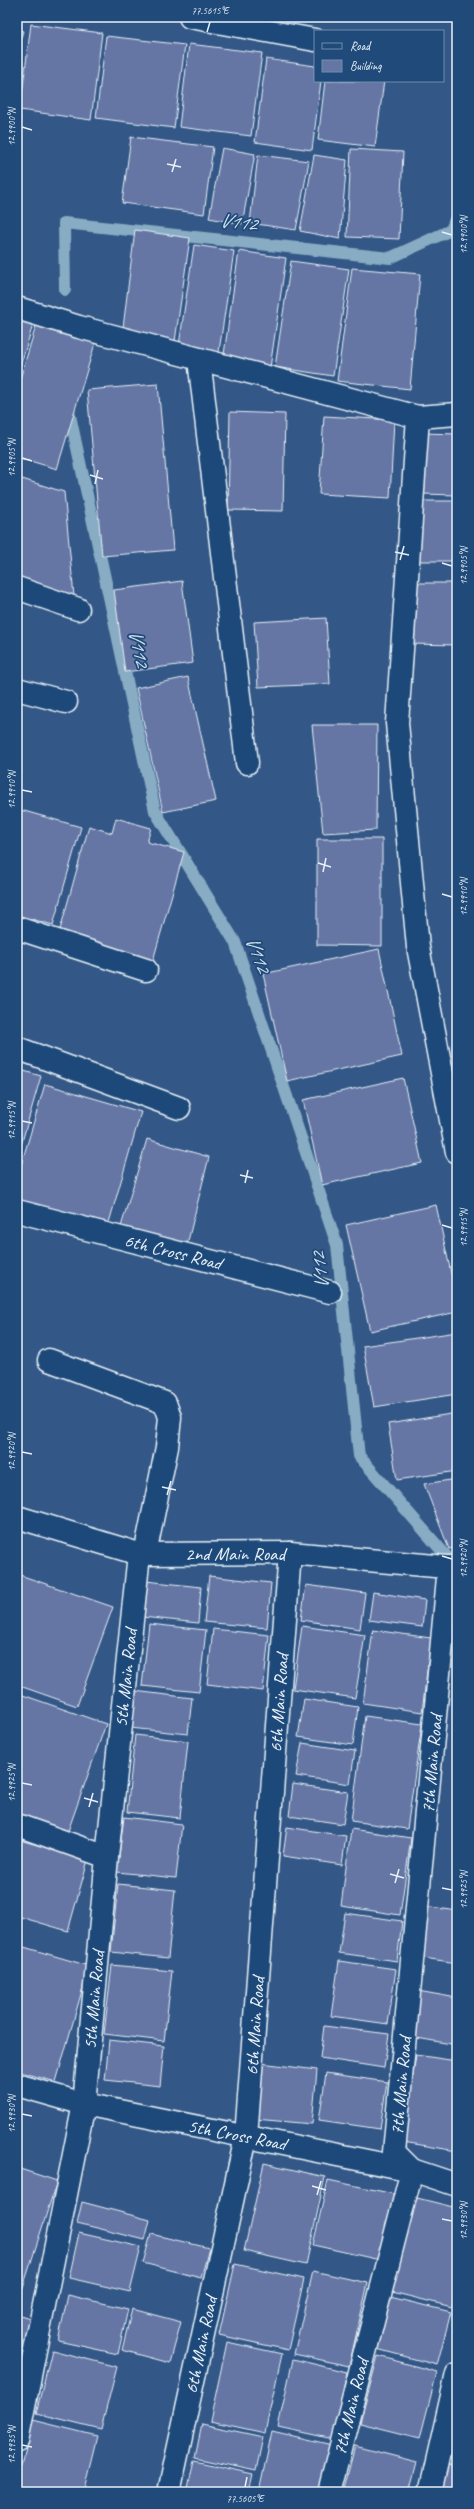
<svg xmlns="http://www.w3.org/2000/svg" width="474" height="2509" font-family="Caveat,sans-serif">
<rect width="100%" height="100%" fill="#335786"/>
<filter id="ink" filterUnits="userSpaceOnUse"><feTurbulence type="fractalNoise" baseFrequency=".025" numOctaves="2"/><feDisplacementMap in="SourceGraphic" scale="8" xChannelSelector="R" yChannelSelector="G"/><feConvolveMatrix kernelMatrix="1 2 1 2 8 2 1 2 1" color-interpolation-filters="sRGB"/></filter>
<g filter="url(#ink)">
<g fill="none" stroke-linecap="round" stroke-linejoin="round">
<g stroke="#87acc3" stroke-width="12">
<path d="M 65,290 L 64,223 L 390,258 L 451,230 L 457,214"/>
<path d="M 68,406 L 155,811 L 235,942 L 337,1245 L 359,1456 L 456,1567"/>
</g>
</g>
<g fill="#6576a5" stroke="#e8f1f8">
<path d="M 31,24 L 102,33 L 91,120 L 20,110 Z"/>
<path d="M 17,29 L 23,31 L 17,51 Z"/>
<path d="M 106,36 L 185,45 L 174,128 L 96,118 Z"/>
<path d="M 189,44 L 262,53 L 251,136 L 179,127 Z"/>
<path d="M 266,59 L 315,66 L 315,81 L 321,81 L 312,150 L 255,142 Z"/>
<path d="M 325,81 L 384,81 L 375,147 L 318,140 Z"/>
<path d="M 131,137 L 213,147 L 204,214 L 122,203 Z"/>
<path d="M 222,148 L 255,154 L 242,224 L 209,218 Z"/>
<path d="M 351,149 L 403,152 L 399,239 L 347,237 Z"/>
<path d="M 258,155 L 309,161 L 296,230 L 250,223 Z"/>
<path d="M 314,155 L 347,160 L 340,239 L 300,231 Z"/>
<path d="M 135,230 L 190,238 L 174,348 L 122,336 Z"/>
<path d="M 194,245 L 234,251 L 218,358 L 178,352 Z"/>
<path d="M 239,251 L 286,258 L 270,368 L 223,361 Z"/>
<path d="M 291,261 L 349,269 L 333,376 L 275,367 Z"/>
<path d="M 352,268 L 420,274 L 410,389 L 337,381 Z"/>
<path d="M 17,313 L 35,318 L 17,377 Z"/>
<path d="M 38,319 L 97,337 L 57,469 L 17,457 L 17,389 Z"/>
<path d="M 158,384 L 173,550 L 102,556 L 87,390 Z"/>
<path d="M 230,412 L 285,414 L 283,511 L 228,510 Z"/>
<path d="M 324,416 L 394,420 L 390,498 L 319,494 Z"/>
<path d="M 423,433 L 457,434 L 457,495 L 422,494 Z"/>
<path d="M 19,478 L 64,492 L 74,596 L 17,578 L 17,486 Z"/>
<rect x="417" y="501" width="40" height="60"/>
<path d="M 182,581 L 193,663 L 125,672 L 114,590 Z"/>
<path d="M 415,583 L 457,583 L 457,645 L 409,644 Z"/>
<path d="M 326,618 L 330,684 L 258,687 L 254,622 Z"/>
<path d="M 188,677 L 216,801 L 163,812 L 136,688 Z"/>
<path d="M 312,725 L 377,725 L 376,830 L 323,833 Z"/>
<path d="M 17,809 L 81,827 L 53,925 L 17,915 Z"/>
<path d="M 116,818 L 151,828 L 147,842 L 184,852 L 152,964 L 58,937 L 89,826 L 112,833 Z"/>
<path d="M 317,839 L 382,839 L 382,946 L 317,945 Z"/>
<path d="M 379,949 L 402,1056 L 287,1081 L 263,974 Z"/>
<path d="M 17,1069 L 41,1076 L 17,1159 Z"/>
<path d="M 403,1078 L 422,1163 L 322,1185 L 303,1100 Z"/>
<path d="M 45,1084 L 141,1112 L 108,1226 L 17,1200 L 17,1179 Z"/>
<path d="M 147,1139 L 209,1157 L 186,1249 L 120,1230 Z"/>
<path d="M 436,1205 L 457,1300 L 457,1312 L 370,1331 L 346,1225 Z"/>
<path d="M 457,1332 L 457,1394 L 374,1407 L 363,1346 Z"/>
<path d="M 457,1413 L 457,1471 L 397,1480 L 388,1424 Z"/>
<path d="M 457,1479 L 457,1547 L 449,1549 L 424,1484 Z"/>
<path d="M 17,1574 L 113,1607 L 77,1706 L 17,1685 Z"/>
<path d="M 209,1576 L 271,1583 L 267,1628 L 204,1622 Z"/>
<path d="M 146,1581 L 201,1587 L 198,1623 L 142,1617 Z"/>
<path d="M 306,1585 L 365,1593 L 360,1629 L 301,1620 Z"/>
<path d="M 373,1592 L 425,1600 L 422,1627 L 369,1620 Z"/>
<path d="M 149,1624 L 206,1630 L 199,1692 L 142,1686 Z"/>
<path d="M 302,1626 L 365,1635 L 355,1698 L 293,1689 Z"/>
<path d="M 213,1629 L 269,1635 L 263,1691 L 207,1684 Z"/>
<path d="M 373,1630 L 431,1638 L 422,1712 L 363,1703 Z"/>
<path d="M 134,1691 L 192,1698 L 188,1734 L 130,1728 Z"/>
<path d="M 17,1693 L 106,1724 L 68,1831 L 17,1813 Z"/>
<path d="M 304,1699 L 358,1707 L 353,1745 L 298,1737 Z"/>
<path d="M 365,1716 L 422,1724 L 407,1829 L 351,1821 Z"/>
<path d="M 135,1735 L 188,1741 L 180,1818 L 127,1812 Z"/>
<path d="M 302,1743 L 355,1751 L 350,1784 L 296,1776 Z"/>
<path d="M 293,1784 L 348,1792 L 343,1824 L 289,1816 Z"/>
<path d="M 124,1817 L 182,1824 L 176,1878 L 117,1872 Z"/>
<path d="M 287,1827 L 346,1836 L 342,1865 L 283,1856 Z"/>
<path d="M 351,1829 L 411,1838 L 400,1915 L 341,1906 Z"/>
<path d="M 20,1840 L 88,1860 L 68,1931 L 17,1916 L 17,1851 Z"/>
<path d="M 118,1884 L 175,1890 L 168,1958 L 111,1952 Z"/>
<path d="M 425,1906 L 457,1911 L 457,1963 L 417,1957 Z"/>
<path d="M 345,1913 L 402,1921 L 397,1961 L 339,1953 Z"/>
<path d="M 17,1945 L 89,1966 L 56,2082 L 17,2071 Z"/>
<path d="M 339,1961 L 396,1969 L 388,2024 L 331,2016 Z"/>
<path d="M 112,1965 L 172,1971 L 164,2041 L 104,2034 Z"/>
<path d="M 418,1991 L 457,1998 L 457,2045 L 411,2037 Z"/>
<path d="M 324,2026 L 389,2034 L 384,2068 L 320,2058 Z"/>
<path d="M 109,2040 L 164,2046 L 160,2086 L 105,2080 Z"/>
<path d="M 416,2055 L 457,2061 L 457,2151 L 403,2142 Z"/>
<path d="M 261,2063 L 317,2070 L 312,2124 L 255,2119 Z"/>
<path d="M 326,2073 L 387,2082 L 380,2129 L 319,2120 Z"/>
<path d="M 264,2163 L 325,2177 L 306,2265 L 244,2251 Z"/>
<path d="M 17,2168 L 57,2181 L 18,2303 L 17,2302 Z"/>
<path d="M 328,2180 L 394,2194 L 380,2260 L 313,2245 Z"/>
<path d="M 413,2197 L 457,2208 L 457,2286 L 452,2307 L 388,2291 Z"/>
<path d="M 82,2202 L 150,2220 L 145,2240 L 77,2223 Z"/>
<path d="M 79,2233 L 141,2247 L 130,2292 L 69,2278 Z"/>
<path d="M 151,2234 L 209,2248 L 201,2278 L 143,2263 Z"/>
<path d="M 235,2264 L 304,2279 L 288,2350 L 219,2335 Z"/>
<path d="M 313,2271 L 368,2283 L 349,2366 L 294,2354 Z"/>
<path d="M 68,2295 L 128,2309 L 118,2354 L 58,2341 Z"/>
<path d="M 386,2296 L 451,2312 L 437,2365 L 373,2348 Z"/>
<path d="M 132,2309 L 181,2322 L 170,2363 L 122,2350 Z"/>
<path d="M 17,2314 L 33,2319 L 17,2371 Z"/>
<path d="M 227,2342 L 282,2354 L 265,2433 L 210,2421 Z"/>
<path d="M 52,2350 L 117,2367 L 101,2429 L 36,2413 Z"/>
<path d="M 378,2356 L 437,2372 L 420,2438 L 360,2423 Z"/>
<path d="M 293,2359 L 347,2372 L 333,2439 L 278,2427 Z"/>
<path d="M 457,2407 L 457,2447 L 447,2445 Z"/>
<path d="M 33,2420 L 97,2436 L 83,2492 L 36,2492 L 17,2487 Z"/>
<path d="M 202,2424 L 263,2437 L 256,2471 L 195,2458 Z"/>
<path d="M 272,2431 L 332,2445 L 322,2492 L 259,2492 Z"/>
<path d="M 355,2446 L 417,2462 L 409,2492 L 343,2492 Z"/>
<path d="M 194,2461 L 253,2474 L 249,2492 L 187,2492 Z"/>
<path d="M 443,2463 L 457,2466 L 457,2492 L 436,2492 Z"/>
</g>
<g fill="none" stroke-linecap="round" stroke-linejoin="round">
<g stroke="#e8f1f8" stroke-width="25">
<g id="minor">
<path d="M 190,17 L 315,40"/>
<path d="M 17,308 L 79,327 L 418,417 L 457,414"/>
<path d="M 199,359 L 247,763"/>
<path d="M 418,417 L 397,723 L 418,947 L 457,1152"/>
<path d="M 17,588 L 78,609"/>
<path d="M 17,689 L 66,702"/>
<path d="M 17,928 L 146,970"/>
<path d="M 17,1048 L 179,1108"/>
<path d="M 17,1211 L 330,1292"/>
<path d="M 49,1360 L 165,1403 L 170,1417 L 167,1447 L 145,1554"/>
<path d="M 17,1825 L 107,1857"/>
<path d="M 17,2441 L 84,2104 L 107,1857 L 139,1554"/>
<path d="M 169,2492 L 246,2137 L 290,1553"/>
<path d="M 329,2492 L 412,2170 L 394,2152 L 449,1567"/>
<path d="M 430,2492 L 457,2374"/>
</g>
</g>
<g stroke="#e8f1f8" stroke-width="25">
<g id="tertiary">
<path d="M 17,1517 L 139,1554 L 290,1553 L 457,1568"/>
<path d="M 17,2085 L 84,2104 L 412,2170 L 457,2185"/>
</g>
</g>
<use href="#minor" stroke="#1f4a7a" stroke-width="22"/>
<use href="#tertiary" stroke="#1f4a7a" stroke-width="22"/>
</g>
</g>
<path fill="none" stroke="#e8f1f8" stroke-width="1.5" d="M 207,32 L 210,22M 22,127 L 32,130M 167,164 L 181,167M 172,172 L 176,159M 442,232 L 452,235M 22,458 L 32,461M 90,475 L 103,479M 95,484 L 98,470M 395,552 L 409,555M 400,560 L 404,546M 442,563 L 452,566M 22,790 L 32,792M 318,863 L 331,867M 323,872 L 326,858M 442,894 L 452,897M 22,1121 L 32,1123M 240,1175 L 253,1178M 245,1183 L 248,1170M 442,1225 L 452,1228M 22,1452 L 32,1454M 162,1487 L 176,1490M 167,1495 L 171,1481M 442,1556 L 452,1559M 22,1783 L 32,1785M 84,1798 L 98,1802M 89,1807 L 93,1793M 390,1874 L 404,1878M 395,1883 L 399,1869M 442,1888 L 452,1890M 22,2114 L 32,2116M 312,2186 L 326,2190M 317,2195 L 321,2181M 442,2219 L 452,2221M 22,2445 L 32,2447M 245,2487 L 247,2477"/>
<g text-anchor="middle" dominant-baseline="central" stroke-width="3.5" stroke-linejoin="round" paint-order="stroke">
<g font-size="19" fill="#e8f1f8" stroke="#1f4a7a">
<text transform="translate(173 1252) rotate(14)">6th Cross Road</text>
<text x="235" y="1554">2nd Main Road</text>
<text transform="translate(126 1678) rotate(-84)">5th Main Road</text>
<text transform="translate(279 1703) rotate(-86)">6th Main Road</text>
<text transform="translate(432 1764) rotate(-85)">7th Main Road</text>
<text transform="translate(94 2000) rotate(-85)">5th Main Road</text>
<text transform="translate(255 2026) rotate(-86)">6th Main Road</text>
<text transform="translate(401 2086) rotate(-85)">7th Main Road</text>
<text transform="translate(237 2135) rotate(11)">5th Cross Road</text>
<text transform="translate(201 2345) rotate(-78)">6th Main Road</text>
<text transform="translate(351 2407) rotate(-76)">7th Main Road</text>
</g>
<g font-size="20" font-style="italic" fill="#d0e0eb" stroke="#1f4a7a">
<text transform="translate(238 222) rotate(6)">V112</text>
<text transform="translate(139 648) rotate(78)">V112</text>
<text transform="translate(258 954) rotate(69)">V112</text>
<text transform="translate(320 1271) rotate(-97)">V112</text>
</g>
</g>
<rect width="474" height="2509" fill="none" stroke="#1f4a7a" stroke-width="44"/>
<rect x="314" y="30" width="130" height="52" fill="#1f4a7a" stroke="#6f8dac"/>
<rect x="322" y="43" width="20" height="6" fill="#1f4a7a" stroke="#6f8dac"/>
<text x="350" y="50" font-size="12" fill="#e8f1f8">Road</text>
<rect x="322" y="60" width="20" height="12" fill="#6576a5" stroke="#6f8dac"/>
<text x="350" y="70" font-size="12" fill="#e8f1f8">Building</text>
<rect x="22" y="22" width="430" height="2465" fill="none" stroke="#e8f1f8" stroke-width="1.5"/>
<g font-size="10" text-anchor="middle" fill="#e8f1f8">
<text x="210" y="14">77.5615°E</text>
<text transform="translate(11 127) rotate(-90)" y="4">12.9900°N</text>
<text transform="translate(463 235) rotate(-90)" y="4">12.9900°N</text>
<text transform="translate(11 458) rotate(-90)" y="4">12.9905°N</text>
<text transform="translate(463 566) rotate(-90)" y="4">12.9905°N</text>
<text transform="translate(11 790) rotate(-90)" y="4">12.9910°N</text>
<text transform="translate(463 897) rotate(-90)" y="4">12.9910°N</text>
<text transform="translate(11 1121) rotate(-90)" y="4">12.9915°N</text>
<text transform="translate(463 1228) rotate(-90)" y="4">12.9915°N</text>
<text transform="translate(11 1452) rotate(-90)" y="4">12.9920°N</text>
<text transform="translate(463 1559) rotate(-90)" y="4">12.9920°N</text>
<text transform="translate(11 1783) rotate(-90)" y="4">12.9925°N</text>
<text transform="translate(463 1890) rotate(-90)" y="4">12.9925°N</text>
<text transform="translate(11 2114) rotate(-90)" y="4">12.9930°N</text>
<text transform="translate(463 2221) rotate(-90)" y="4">12.9930°N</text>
<text transform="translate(11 2445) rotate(-90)" y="4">12.9935°N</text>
<text x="245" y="2502">77.5605°E</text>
</g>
</svg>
